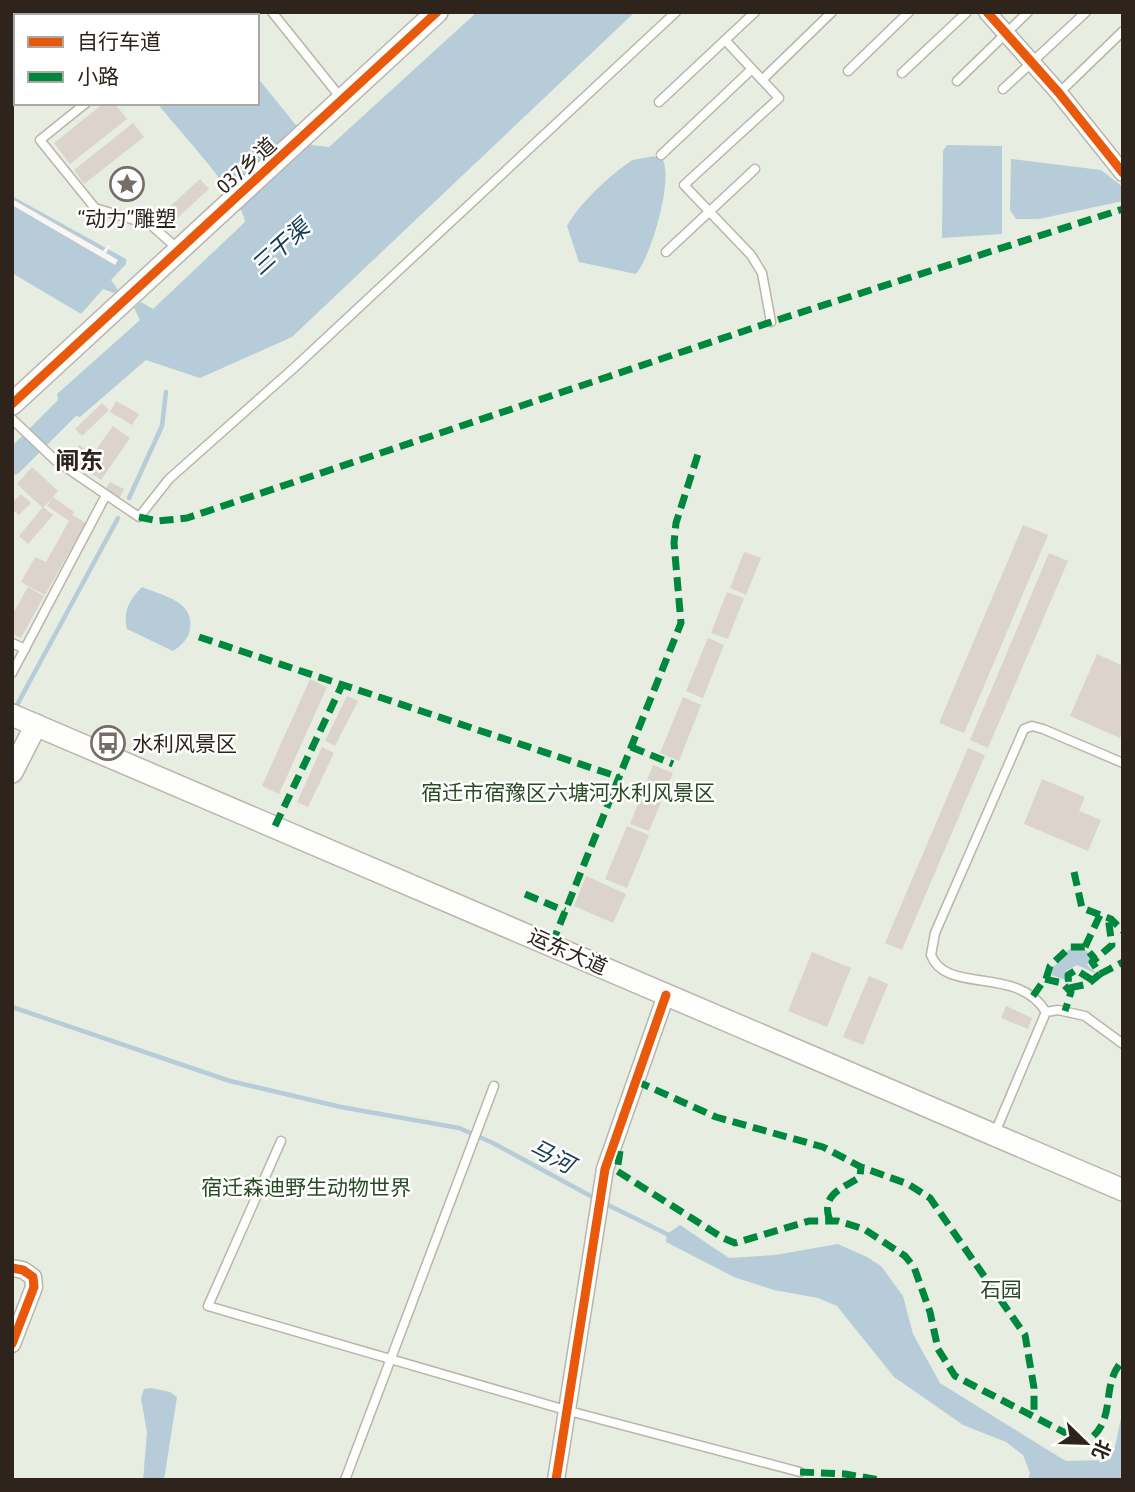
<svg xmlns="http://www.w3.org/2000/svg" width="1135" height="1492" font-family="'Asap Condensed','Noto Sans SC',sans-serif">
<rect width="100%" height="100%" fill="#faf5f0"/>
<path fill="#e7eee1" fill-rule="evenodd" d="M 12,12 L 1123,12 L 1123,1480 L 12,1480 ZM 16,16 L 257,16 L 257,103 L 16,103 Z"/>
<g fill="#b6ccd8">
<path d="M 477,12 L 635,12 L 292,337 L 200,378 L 146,360 L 80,417 L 69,414 L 60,418 L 56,413 L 59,405 L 57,394 L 140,320 L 134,308 L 141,302 L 153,309 L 245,222 C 245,201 173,124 157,103 L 257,103 L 257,77 L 312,145 L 329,147 Z"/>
<path d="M 947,145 L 1002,146 L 1002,234 L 942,238 L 943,151 Z"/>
<path d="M 653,156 L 663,160 C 673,182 651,256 636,274 L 579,262 L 567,226 C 578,205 611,174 631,161 C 637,158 647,158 653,156 Z"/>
<path d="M 1011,159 L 1101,170 L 1123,187 L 1123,201 L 1039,219 L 1016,219 L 1010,210 Z"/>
<path d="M 12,196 L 126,259 L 126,264 L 111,280 L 118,290 L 114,293 L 103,289 L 81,314 L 12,273 Z"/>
<path d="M 142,587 C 163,596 195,601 190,630 C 188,639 181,646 173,651 L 127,629 C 123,611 129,600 142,587 Z"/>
<path d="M 1078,947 L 1087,951 L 1091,958 L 1087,965 L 1097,974 L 1077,965 L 1066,971 L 1065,980 L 1052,975 L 1050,969 L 1061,961 L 1068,950 Z"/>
<path d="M 680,1225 L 729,1258 L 775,1255 L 838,1244 L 867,1257 L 881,1266 L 903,1296 L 913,1334 L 940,1383 L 1056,1455 L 1066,1461 L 1107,1460 L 1114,1451 L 1123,1409 L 1123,1480 L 1028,1480 L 1030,1473 L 1023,1455 L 1006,1442 L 963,1425 L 894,1377 L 837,1306 L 818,1298 L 774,1290 L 734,1277 L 666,1242 L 667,1234 Z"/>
<path d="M 151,1388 L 170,1392 L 177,1397 L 164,1480 L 143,1480 L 147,1433 L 141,1398 L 144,1389 Z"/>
</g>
<path fill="#faf5f0" d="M 12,199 L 103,251 L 108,245 L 110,246 L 106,253 L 118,260 L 115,265 L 12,205 Z"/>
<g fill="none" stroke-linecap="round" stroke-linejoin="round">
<g stroke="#b6ccd8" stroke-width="4.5">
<path d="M 129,498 L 162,426 L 166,392"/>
<path d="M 17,705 L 118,518"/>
<path d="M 12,1007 L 230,1081 L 341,1107 L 459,1128 L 493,1143 L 596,1199"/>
<path d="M 604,1203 L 671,1236"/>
</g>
<path stroke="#b6ccd8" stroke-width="24" d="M 12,463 L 82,393"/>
</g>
<g fill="#dbd3cc">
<path d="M 99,12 L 161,12 L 157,16 L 95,16 Z"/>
<path d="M 104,103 L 114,103 L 127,119 L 70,164 L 54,143 Z"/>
<path d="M 133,123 L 144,137 L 84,184 L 74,170 Z"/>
<path d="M 200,179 L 209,189 L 173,222 L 164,212 Z"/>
<path d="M 116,401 L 139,414 L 132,425 L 110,412 Z"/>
<path d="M 102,403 L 109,410 L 82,436 L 75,429 Z"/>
<path d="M 113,426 L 130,438 L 101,480 L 70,459 L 79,445 L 93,454 Z"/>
<path d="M 32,467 L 58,491 L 43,508 L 17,484 Z"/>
<path d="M 110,482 L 124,489 L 119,499 L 104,492 Z"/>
<path d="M 21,494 L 31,503 L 19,515 L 12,509 L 12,503 Z"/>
<path d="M 53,497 L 74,512 L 72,515 L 86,523 L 45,595 L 21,582 L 35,557 L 46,562 L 69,521 L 47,506 Z"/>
<path d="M 43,507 L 53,515 L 28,544 L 19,536 Z"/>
<path d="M 1023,525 L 1048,535 L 964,733 L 939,723 Z"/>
<path d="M 744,552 L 761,558 L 746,595 L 730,588 Z"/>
<path d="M 1049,553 L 1068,561 L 988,748 L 970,740 Z"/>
<path d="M 28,587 L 44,596 L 21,638 L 12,634 L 12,615 Z"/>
<path d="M 727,592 L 744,598 L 728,639 L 711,633 Z"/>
<path d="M 708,638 L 724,645 L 703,698 L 686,691 Z"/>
<path d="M 1097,654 L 1123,666 L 1123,732 L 1120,738 L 1070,716 Z"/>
<path d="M 310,679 L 327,687 L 279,794 L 262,786 Z"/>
<path d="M 347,696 L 358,701 L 335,746 L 325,741 Z"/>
<path d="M 683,697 L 701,705 L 679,761 L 660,753 Z"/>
<path d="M 322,747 L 334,753 L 308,807 L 297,802 Z"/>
<path d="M 968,748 L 985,755 L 902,950 L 885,943 Z"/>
<path d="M 653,765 L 673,773 L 649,831 L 630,824 Z"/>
<path d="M 1042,779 L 1085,797 L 1079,811 L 1101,820 L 1088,851 L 1024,824 Z"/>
<path d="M 627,826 L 649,835 L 627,888 L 605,879 Z"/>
<path d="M 586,876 L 626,894 L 613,923 L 574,906 Z"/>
<path d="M 812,952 L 851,968 L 827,1027 L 788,1011 Z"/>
<path d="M 869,976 L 888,984 L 863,1045 L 843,1037 Z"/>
<path d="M 1006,1006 L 1032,1018 L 1028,1029 L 1001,1018 Z"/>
</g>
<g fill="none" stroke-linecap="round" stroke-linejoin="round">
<g stroke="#bab4ad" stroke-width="11">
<g id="lane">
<path d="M 32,12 L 35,16"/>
<path d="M 272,12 L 341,98"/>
<path d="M 166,16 L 170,12"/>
<path d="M 725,40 L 779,98 L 684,185 L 751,255 L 762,273 L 771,322"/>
<path d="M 848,71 L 909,12"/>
<path d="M 902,73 L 967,12"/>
<path d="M 762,80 L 832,12"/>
<path d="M 957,81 L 1028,12"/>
<path d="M 1003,89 L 1086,12"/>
<path d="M 1059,93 L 1123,31"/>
<path d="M 659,102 L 755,12"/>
<path d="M 86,103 L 40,140 L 95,208 L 151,225 L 179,250"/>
<path d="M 661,155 L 752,69"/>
<path d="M 666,252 L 755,169"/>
<path d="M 12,419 L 55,460 L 139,517 L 169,479 L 295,367 L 676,12"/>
<path d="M 12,643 L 25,649"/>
<path d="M 12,673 L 105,497"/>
<path d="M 1046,1012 C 1018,965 946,995 931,955 L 935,933 L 1024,729 L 1032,726 L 1043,729 L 1123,763"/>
<path d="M 994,1135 L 1046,1012 L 1058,1010 L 1085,1016 L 1123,1044"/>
<path d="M 281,1141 L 208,1306 L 569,1411 L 800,1472"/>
<path d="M 345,1480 L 494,1086"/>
</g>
</g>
<g stroke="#bab4ad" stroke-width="19">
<g id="street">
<path d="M 987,12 L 1059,93 L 1123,173"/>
<path d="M 12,1268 L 23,1270 L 33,1277 L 34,1287 L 12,1344"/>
<path d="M 556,1480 L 605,1169 L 666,995"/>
</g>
</g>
<g stroke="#bab4ad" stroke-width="24">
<g id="secondary">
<path d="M 12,404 L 437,12"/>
<path d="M 12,715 L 1123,1190"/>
<path d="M 12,772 L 36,725"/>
</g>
</g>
<use href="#lane" stroke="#fefefd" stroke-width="8"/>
<use href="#street" stroke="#fefefd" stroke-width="16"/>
<use href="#secondary" stroke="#fefefd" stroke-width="21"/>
<g stroke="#00873e" stroke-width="7" stroke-dasharray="14 7" stroke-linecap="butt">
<path d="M 139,517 L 158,521 L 187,518 L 771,322 L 1123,209"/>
<path d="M 199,637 L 619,777"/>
<path d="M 631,747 L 673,764"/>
<path d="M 275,826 L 342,685"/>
<path d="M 1074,872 L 1082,908 L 1111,919 L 1123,931"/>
<path d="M 525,894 L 565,911"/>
<path d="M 552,944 L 681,623 L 674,543 L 676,523 L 698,454"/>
<path d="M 1085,947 L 1100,915"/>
<path d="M 1100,974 L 1123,962"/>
<path d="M 1046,979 L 1050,966 L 1070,947 L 1085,947 L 1095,959"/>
<path d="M 1092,980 L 1076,970 L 1068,975 L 1069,988 L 1088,984 L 1100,974 L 1092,962 L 1112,945 L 1108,917"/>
<path d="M 1033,996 L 1045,979 L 1062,983 L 1071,992 L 1065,1011"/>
<path d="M 636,1081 L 716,1117 L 823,1147 L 861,1167 L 908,1184 L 930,1198 L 1025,1335 L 1034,1388 L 1034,1415"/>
<path d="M 620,1151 L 617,1171 L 723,1238 L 735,1243 L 809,1221 L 838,1221 L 864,1229 L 905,1256 L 914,1267 L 930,1312 L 938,1349 L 955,1376 L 1085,1443 C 1120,1419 1098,1387 1123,1360"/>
<path d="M 830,1221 C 820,1194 842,1189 860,1177 L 861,1167"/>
<path d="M 800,1472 L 845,1474 L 880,1480"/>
</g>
<g stroke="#fff" stroke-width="13">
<g id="cycleway">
<path d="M 987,12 L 1059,93 L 1123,173"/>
<path d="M 12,404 L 437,12"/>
<path d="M 12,1268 L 23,1270 L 33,1277 L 34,1287 L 12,1344"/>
<path d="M 556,1480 L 605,1169 L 666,995"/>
</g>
</g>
<use href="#cycleway" stroke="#e8590c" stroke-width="9"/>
</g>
<defs>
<g id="sight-ring" transform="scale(1.75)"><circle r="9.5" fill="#fff" stroke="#756d66" stroke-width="1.5"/><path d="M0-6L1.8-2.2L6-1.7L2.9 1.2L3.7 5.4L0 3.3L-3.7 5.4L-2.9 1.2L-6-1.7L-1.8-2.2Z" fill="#756d66"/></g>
<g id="bus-ring" transform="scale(1.75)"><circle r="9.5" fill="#fff" stroke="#756d66" stroke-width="1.5"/><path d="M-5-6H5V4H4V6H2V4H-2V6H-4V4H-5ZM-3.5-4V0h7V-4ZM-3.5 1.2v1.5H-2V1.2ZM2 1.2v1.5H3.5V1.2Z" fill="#756d66"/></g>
</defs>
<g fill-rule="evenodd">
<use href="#sight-ring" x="127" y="184"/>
<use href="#bus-ring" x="108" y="743"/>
</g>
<g text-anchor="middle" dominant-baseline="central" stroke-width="5" stroke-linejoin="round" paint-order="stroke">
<g font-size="21" fill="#2e241c" stroke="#fff">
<text transform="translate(246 165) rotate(-42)">037乡道</text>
<text transform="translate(568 951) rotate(24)">运东大道</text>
</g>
<g font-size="21" fill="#2e241c" stroke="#fff">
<text x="127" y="218">“动力”雕塑</text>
<text x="132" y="743" text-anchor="start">水利风景区</text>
</g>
<g font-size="21" fill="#284b23" stroke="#fff">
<text x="568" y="792">宿迁市宿豫区六塘河水利风景区</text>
<text x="306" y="1187">宿迁森迪野生动物世界</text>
<text x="1001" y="1289">石园</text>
</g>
<g font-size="23" font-style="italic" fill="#103b52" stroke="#fff">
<text transform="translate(280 247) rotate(-42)">三干渠</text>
<text transform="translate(552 1156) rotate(27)">马河</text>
</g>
<g font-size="24" font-weight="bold" fill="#2e241c" stroke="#fff">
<text x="79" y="460">闸东</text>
</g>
</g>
<rect width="1135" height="1492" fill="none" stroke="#2e241c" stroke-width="28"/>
<rect x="14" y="14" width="245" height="91" fill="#ffffff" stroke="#aba7a4" stroke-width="2"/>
<rect x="28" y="37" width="35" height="10" fill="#e8590c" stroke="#aba7a4" stroke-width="2"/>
<text x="77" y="49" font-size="21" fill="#2e241c">自行车道</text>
<rect x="28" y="72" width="35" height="10" fill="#00873e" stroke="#aba7a4" stroke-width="2"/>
<text x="77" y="84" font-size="21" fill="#2e241c">小路</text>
<g transform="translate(1086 1443) rotate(113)" stroke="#ffffff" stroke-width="5" paint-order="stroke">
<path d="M0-5L12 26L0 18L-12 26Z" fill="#2e241c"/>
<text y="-10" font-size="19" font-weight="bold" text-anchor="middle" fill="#2e241c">北</text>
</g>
</svg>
